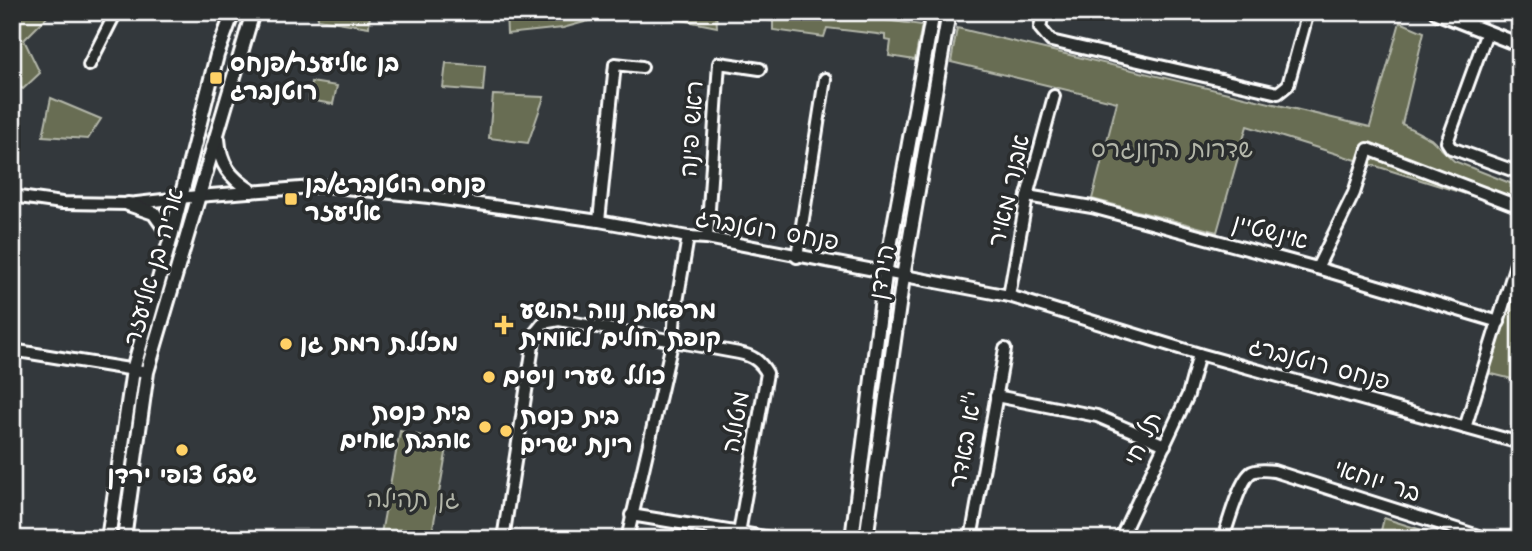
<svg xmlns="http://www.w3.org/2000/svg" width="1532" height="551" font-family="Kalam,'Playpen Sans Hebrew',sans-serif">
<rect width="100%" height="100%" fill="#33383c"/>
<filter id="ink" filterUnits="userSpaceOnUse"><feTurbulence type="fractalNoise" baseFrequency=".0143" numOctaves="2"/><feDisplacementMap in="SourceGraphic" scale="14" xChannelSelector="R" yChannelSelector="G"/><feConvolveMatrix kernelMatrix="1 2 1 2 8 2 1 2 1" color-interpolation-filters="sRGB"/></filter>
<g filter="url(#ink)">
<g fill="#676d53" stroke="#b3b6a9" stroke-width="2">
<path d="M 12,12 L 52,12 L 24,40 L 40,73 L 23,89 L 12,83 Z"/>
<path d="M 317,12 L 370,12 L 369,27 L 318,19 Z"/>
<path d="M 506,12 L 610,12 L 606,16 L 563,28 L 507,34 Z"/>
<path d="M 668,12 L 716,12 L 717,27 L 667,17 Z"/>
<path d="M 718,12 L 825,12 L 922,25 L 915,60 L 889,56 L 891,41 L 885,40 L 885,35 L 827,28 L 824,37 L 773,30 L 773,21 Z"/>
<path d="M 1400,22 L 1424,32 L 1402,124 L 1431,139 L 1454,161 L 1520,187 L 1520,211 L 1247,126 L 1217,232 L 1092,199 L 1117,102 L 951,62 L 957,28 L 1370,127 Z"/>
<path d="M 446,63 L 485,66 L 483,91 L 443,88 Z"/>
<path d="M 311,82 L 337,86 L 333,104 L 309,100 Z"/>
<path d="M 493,95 L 544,97 L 528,143 L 489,138 Z"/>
<path d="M 51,98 L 101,119 L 88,139 L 43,136 Z"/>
<path d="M 1515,284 L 1520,285 L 1520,381 L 1488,373 Z"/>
<path d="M 400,431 L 448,442 L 431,539 L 380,539 Z"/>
<path d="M 1384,518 L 1437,535 L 1436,539 L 1379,539 Z"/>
</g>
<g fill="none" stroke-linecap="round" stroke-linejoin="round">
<g stroke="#fff" stroke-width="16">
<g id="minor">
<path d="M 1043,12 L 1040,28 L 1051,41 L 1278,93 L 1288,85 L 1308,12"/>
<path d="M 1487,32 L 1447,142 L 1451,148 L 1520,173"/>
<path d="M 89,65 L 116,12"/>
<path d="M 12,196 L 62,203 L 128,204 L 198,196 L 326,186 L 429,197 L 599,221 L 688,237 L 707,238 L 1009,296 L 1199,354 L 1520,443"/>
<path d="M 1027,196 L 1092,207 L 1317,268 L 1499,322"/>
<path d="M 599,221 L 615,64 L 642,67"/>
<path d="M 707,238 L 719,63 L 760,69"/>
<path d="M 797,257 L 825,79"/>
<path d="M 1317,268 L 1354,193 L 1368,149 L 1520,207"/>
<path d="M 1009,296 L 1027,196 L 1054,96"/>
<path d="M 12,350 L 147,372"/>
<path d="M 996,396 L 1097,416 L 1165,445"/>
<path d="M 1465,428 L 1520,251"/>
<path d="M 631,515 L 777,539"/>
<path d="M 503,539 L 535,333 L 543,323 L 559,320 L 739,353 C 753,356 760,361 767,373 L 738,539"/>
<path d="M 627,539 L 673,339 L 675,314 L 688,237"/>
<path d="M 971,539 L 1005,349"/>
<path d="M 1120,539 L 1188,395 L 1199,354"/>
<path d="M 1223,539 C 1228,524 1240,479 1252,472 C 1259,469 1267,470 1274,471 L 1488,539"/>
</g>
</g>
<g stroke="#fff" stroke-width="18">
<g id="tertiary">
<path d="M 1436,12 L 1520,45"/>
<path d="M 218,139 C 220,165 230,177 251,191"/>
<path d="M 128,204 L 154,213 L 171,237"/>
<path d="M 108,539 L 133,370 L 171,237 L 217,55 L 233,12"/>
<path d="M 124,539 L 147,372 L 253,12"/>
<path d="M 852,539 L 885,274 L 933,12"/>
<path d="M 866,539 L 903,277 L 949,12"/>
</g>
</g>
<use href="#minor" stroke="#2a2d2e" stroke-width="10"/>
<use href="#tertiary" stroke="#2a2d2e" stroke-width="12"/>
</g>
</g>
<g fill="#ffd166" stroke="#2a2d2e" stroke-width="2.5">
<rect x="209" y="71" width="14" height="14" rx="3.5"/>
<rect x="284" y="192" width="14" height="14" rx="3.5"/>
<path d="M500.5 314.5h7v7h7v7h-7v7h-7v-7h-7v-7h7z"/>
<circle cx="286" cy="344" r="7"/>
<circle cx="489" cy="377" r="7"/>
<circle cx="485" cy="427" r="7"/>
<circle cx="506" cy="431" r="7"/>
<circle cx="182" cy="450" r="7"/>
</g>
<g text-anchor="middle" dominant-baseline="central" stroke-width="7" stroke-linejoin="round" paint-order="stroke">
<g font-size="24" font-weight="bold" fill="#fff" stroke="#2a2d2e" text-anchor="start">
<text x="230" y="64">בן אליעזר/פנחס<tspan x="230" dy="28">רוטנברג</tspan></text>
<text x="305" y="185">פנחס רוטנברג/בן<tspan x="305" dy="28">אליעזר</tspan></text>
<text x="520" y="311">מרפאת נווה יהושע<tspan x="520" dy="28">קופת חולים לאומית</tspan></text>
<text x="300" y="344">מכללת רמת גן</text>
<text x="503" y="377">כולל שערי ניסים</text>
<text x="471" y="413" text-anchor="end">בית כנסת<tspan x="471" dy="28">אהבת אחים</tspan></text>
<text x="520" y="417">בית כנסת<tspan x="520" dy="28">רינת ישרים</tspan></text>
<text x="182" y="476" text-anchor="middle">שבט צופי ירדן</text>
</g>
<g font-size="24" fill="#fff" stroke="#2a2d2e">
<text transform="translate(693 129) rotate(-86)">ראש פינה</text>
<text transform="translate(1010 191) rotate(-77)">אבנר מאיר</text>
<text transform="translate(767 231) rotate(10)">פנחס רוטנברג</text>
<text transform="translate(1270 233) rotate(15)">אינשטיין</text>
<text transform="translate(155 267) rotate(-74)">אריה בן אליעזר</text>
<text transform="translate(883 272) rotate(-81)">הירדן</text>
<text transform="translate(1319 365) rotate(15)">פנחס רוטנברג</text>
<text transform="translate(737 422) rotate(-80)">מטולה</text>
<text transform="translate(1144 439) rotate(-65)">תל חי</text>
<text transform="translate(967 440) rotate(-80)">י"א באדר</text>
<text transform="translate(1377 482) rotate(18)">בר יוחאי</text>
</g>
<g font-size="24" fill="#b3b6a9" stroke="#2a2d2e">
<text x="1172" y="150">שדרות הקונגרס</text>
<text x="413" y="500">גן תהילה</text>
</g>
</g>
<rect width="1532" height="551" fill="none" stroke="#2a2d2e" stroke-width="42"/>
<rect x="21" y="21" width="1490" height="509" fill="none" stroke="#fff" stroke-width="2.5" filter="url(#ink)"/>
</svg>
